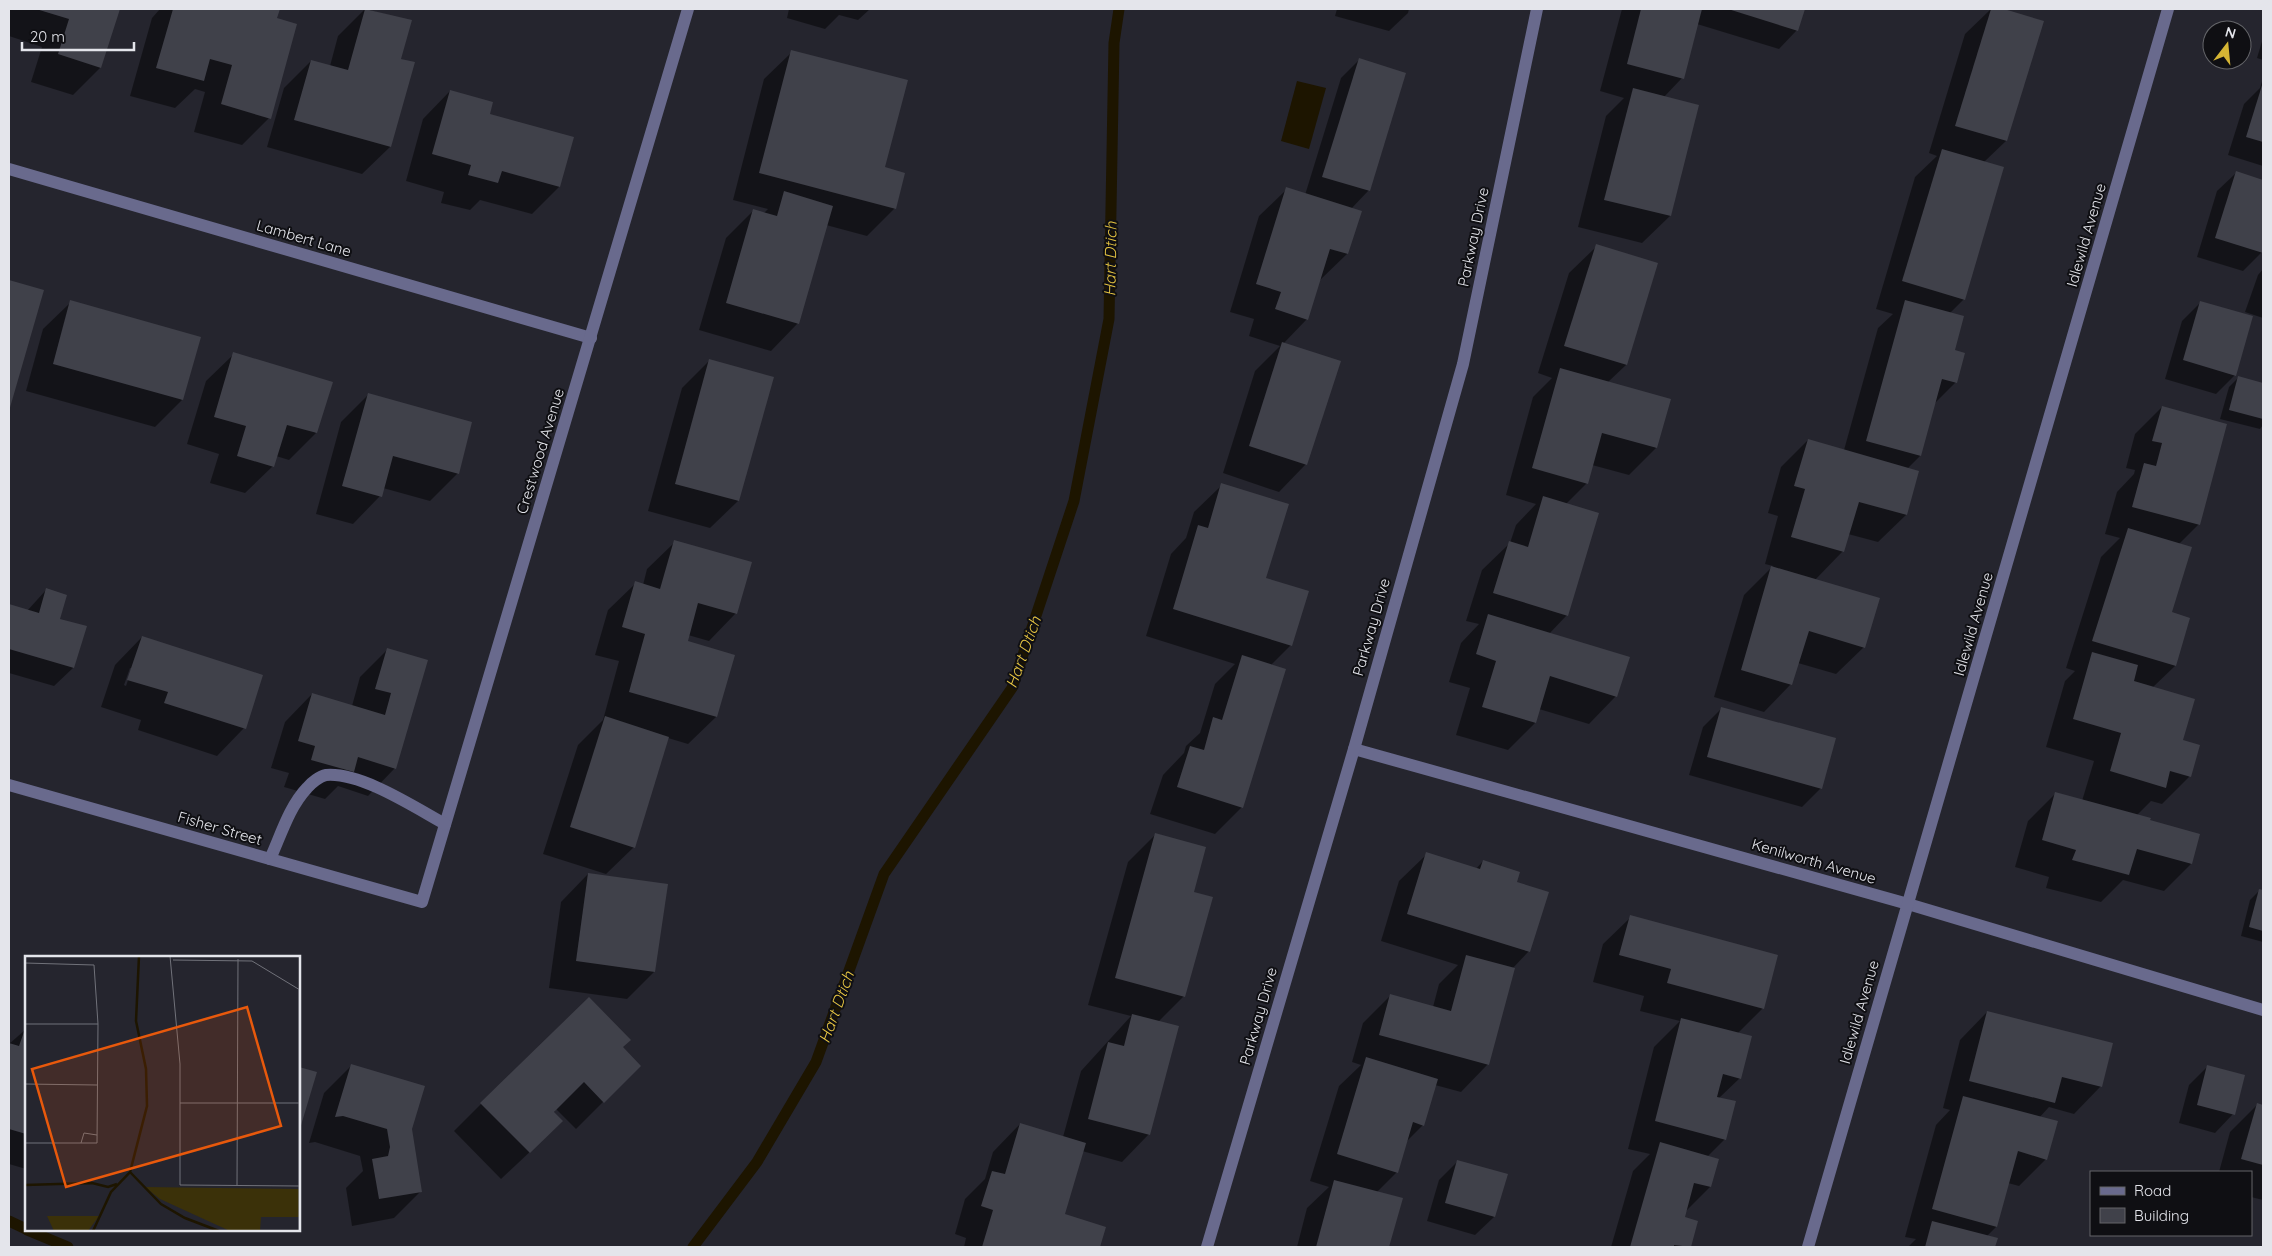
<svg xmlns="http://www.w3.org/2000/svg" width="2272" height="1256" font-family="Quicksand,sans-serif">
<rect width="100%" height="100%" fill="#25252e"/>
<path fill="#1d1500" d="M 1297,81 L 1326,88 L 1309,149 L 1281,141 Z"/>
<g fill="#0007" fill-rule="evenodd">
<path d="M 9,9 L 119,9 L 100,68 L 73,95 L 31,82 L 42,47 L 9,36 Z"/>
<path d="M 160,9 L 278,9 L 276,19 L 269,118 L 242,145 L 194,132 L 205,92 L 195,89 L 175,108 L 130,96 L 152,18 Z"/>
<path d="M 365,9 L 411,21 L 400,59 L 413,63 L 390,147 L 362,174 L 267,147 L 284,88 L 311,61 L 330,66 L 338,36 Z"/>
<path d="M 789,9 L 870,9 L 858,20 L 839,15 L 825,29 L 787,18 Z"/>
<path d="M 1337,9 L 1409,9 L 1408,13 L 1389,31 L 1335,16 Z"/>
<path d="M 1622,9 L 1804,9 L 1797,30 L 1779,49 L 1697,24 L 1682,78 L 1664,97 L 1670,216 L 1642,243 L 1578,227 L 1606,116 L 1624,98 L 1600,91 Z"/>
<path d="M 1991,9 L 2000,9 L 2042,21 L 2006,141 L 1984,162 L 1964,299 L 1950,313 L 1956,382 L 1934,404 L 1920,456 L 1907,469 L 1918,472 L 1906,515 L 1878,542 L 1848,534 L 1843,551 L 1815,580 L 1864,647 L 1836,674 L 1798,663 L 1791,684 L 1764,712 L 1714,697 L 1744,595 L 1773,566 L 1765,564 L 1778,516 L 1768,513 L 1781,467 L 1808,440 L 1844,450 L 1878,328 L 1893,314 L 1876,309 L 1915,177 L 1937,156 L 1929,153 L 1965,34 Z"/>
<path d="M 2263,38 L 2263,60 L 2257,58 Z"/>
<path d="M 792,52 L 883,168 L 895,208 L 867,236 L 826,225 L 798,323 L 771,351 L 699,330 L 726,238 L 753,211 L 764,213 L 768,209 L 733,200 L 764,79 Z"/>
<path d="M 1359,60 L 1369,190 L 1351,209 L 1347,254 L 1319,281 L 1307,319 L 1283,344 L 1306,464 L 1279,492 L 1223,473 L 1255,371 L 1280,346 L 1249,336 L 1254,319 L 1230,312 L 1259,216 L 1287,189 L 1305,195 L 1341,78 Z"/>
<path d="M 2263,78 L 2263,166 L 2228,155 L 2244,104 L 2260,88 Z"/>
<path d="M 450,91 L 488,115 L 572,138 L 559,187 L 532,214 L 480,200 L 470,210 L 441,203 L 444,192 L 406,181 L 423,119 Z"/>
<path d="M 2236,173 L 2263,181 L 2263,248 L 2262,252 L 2243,271 L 2197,257 L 2217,191 Z"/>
<path d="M 1597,246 L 1657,264 L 1626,365 L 1607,383 L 1656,448 L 1629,475 L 1592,465 L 1587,483 L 1566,504 L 1567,615 L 1549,634 L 1616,696 L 1589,724 L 1539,709 L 1535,723 L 1508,750 L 1456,735 L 1470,688 L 1449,682 L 1461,643 L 1479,624 L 1466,621 L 1482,570 L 1510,543 L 1516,525 L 1536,504 L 1506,495 L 1533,397 L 1552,378 L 1538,373 L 1569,273 Z"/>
<path d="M 2263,269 L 2263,318 L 2245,312 L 2258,275 Z"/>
<path d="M 9,281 L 42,291 L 9,409 Z"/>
<path d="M 71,302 L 182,400 L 155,427 L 26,391 L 43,329 Z"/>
<path d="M 2201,302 L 2235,375 L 2216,394 L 2165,379 L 2182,321 Z"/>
<path d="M 234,354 L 316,433 L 289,460 L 276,456 L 273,466 L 245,493 L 210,483 L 219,454 L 187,444 L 206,381 Z"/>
<path d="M 710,360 L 738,501 L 710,528 L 648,511 L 682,388 Z"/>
<path d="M 2238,378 L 2263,384 L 2263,425 L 2260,429 L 2220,419 L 2229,387 Z"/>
<path d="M 368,395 L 458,473 L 430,501 L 383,488 L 380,496 L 353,524 L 316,514 L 341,422 Z"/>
<path d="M 2162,407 L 2199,524 L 2178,545 L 2171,613 L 2175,666 L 2152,688 L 2181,741 L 2189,777 L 2162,804 L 2151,801 L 2136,816 L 2148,821 L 2191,864 L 2164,891 L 2123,880 L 2101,902 L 2046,888 L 2049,877 L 2015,867 L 2028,821 L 2056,793 L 2082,801 L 2094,761 L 2046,747 L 2065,681 L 2075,671 L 2066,668 L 2101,557 L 2120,538 L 2105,534 L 2117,492 L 2134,474 L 2135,470 L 2126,468 L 2135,434 Z"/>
<path d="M 1222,485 L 1265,579 L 1291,645 L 1271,665 L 1242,807 L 1215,834 L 1150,814 L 1163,775 L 1184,753 L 1186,746 L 1200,733 L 1215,684 L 1235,664 L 1146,636 L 1171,554 L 1186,538 L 1194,512 Z"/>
<path d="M 675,542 L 736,613 L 709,641 L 688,635 L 686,642 L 733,655 L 716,717 L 688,744 L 668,738 L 634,847 L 606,874 L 543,854 L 578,745 L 603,720 L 619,661 L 595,655 L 608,610 L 636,583 L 643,585 L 647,569 Z"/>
<path d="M 46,590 L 59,620 L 73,668 L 54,686 L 9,673 L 9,605 L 27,611 Z"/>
<path d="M 142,637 L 244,728 L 217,756 L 138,730 L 141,720 L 101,707 L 115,665 ZM 130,668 L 132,668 L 126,686 L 124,685 Z"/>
<path d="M 388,649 L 427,661 L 395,768 L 368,796 L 338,786 L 325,799 L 284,787 L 289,773 L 271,768 L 285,722 L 312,694 L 352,706 L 360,677 Z"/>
<path d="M 1722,708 L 1821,788 L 1802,807 L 1689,775 L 1703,727 Z"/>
<path d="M 1155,835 L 1192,892 L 1184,996 L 1158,1022 L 1149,1134 L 1122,1162 L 1082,1151 L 1063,1215 L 1104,1227 L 1098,1247 L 964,1247 L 966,1238 L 955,1234 L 965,1199 L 985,1179 L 993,1152 L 1020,1124 L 1063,1137 L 1081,1071 L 1131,1016 L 1088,1005 L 1128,862 Z"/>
<path d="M 1427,854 L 1476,869 L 1483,861 L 1515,883 L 1529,951 L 1512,969 L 1488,1064 L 1461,1092 L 1435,1085 L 1423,1125 L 1406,1142 L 1397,1172 L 1377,1192 L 1388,1247 L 1390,1247 L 1297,1247 L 1307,1208 L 1329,1187 L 1310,1181 L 1339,1086 L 1361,1065 L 1352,1062 L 1363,1023 L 1390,996 L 1433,1007 L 1439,984 L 1458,965 L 1381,941 L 1399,881 Z"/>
<path d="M 588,874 L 666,885 L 654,972 L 627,999 L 549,988 L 561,902 Z"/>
<path d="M 2259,891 L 2263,892 L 2263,942 L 2241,936 L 2250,900 Z"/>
<path d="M 1631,917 L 1763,1008 L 1737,1034 L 1740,1078 L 1719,1098 L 1725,1139 L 1707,1157 L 1710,1187 L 1685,1212 L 1683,1218 L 1696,1222 L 1689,1247 L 1611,1247 L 1633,1171 L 1650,1154 L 1628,1149 L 1654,1047 L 1680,1021 L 1640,1011 L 1644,996 L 1593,982 L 1603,944 Z"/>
<path d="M 1987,1012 L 2101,1086 L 2074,1114 L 2049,1107 L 2039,1118 L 2046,1159 L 2019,1186 L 2008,1183 L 1996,1227 L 1986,1237 L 1996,1239 L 1994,1247 L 1908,1247 L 1916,1239 L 1905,1237 L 1936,1125 L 1950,1110 L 1943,1108 L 1960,1040 Z"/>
<path d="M 25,1030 L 26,1031 L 26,1169 L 9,1164 L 9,1044 Z"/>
<path d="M 622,1048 L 612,1093 L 576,1129 L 556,1109 L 534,1148 L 501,1179 L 454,1131 L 481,1104 Z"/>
<path d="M 351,1066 L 411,1129 L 421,1191 L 394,1218 L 352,1226 L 346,1188 L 363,1171 L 360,1156 L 315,1142 L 309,1143 L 324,1093 Z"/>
<path d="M 2207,1067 L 2233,1114 L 2215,1133 L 2179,1123 L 2189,1085 Z"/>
<path d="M 299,1068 L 315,1073 L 299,1129 Z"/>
<path d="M 2257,1105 L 2263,1106 L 2263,1200 L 2251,1197 L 2251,1172 L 2219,1172 L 2230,1132 Z"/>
<path d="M 1458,1161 L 1494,1217 L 1475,1235 L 1427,1221 L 1439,1180 Z"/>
</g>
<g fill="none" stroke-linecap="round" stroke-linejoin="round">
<g stroke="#1d1500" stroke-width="11">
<path d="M 9,1221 L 26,1229"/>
<path d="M 27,1230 L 68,1247"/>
<path d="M 693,1247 L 757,1162 L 816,1062 L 884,874 L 1012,688 L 1074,501 L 1109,319 L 1114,43 L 1119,9"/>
</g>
</g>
<g fill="#40414a">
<path d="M 36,9 L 120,9 L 101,68 L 58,54 L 69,19 Z"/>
<path d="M 173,9 L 280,9 L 277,18 L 297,24 L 271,119 L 221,104 L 232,65 L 210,59 L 204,81 L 156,68 Z"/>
<path d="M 365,9 L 412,20 L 401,59 L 415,62 L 391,147 L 294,120 L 311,60 L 348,70 Z"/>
<path d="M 1641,9 L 1702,9 L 1684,79 L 1627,64 Z"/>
<path d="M 1728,9 L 1805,9 L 1798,31 Z"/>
<path d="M 1991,9 L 2004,9 L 2044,21 L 2007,141 L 1955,126 Z"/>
<path d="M 791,50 L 908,80 L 885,167 L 905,173 L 896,209 L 759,173 Z"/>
<path d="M 1359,58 L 1406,73 L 1370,191 L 1322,177 Z"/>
<path d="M 2263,82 L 2263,142 L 2246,137 Z"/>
<path d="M 1633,88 L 1699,105 L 1671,216 L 1604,200 Z"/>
<path d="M 450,90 L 493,102 L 490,114 L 574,137 L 560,187 L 502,171 L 498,183 L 468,175 L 471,165 L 432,154 Z"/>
<path d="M 1942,149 L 2004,167 L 1965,300 L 1902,281 Z"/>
<path d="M 2236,171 L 2263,180 L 2263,253 L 2215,238 Z"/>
<path d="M 1286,187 L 1362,211 L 1348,254 L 1330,249 L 1308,320 L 1275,309 L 1281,292 L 1256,284 Z"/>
<path d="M 784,191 L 833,206 L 799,324 L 726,303 L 753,209 L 777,216 Z"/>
<path d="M 1596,244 L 1658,263 L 1627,365 L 1564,346 Z"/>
<path d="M 9,280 L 44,290 L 9,411 Z"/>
<path d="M 70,300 L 201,337 L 183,400 L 53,364 Z"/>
<path d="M 1905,300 L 1964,316 L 1955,350 L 1965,353 L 1957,383 L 1942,379 L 1921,456 L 1866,441 Z"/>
<path d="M 2200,301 L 2253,316 L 2236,376 L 2183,360 Z"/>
<path d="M 1282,342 L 1341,361 L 1307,465 L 1249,446 Z"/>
<path d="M 233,352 L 333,382 L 317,433 L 287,425 L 274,467 L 237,456 L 246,426 L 214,417 Z"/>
<path d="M 709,359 L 774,377 L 739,501 L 675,484 Z"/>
<path d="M 1560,368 L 1671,399 L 1657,448 L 1602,433 L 1588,484 L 1532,468 Z"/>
<path d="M 2238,376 L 2263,383 L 2263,419 L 2229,410 Z"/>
<path d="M 368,393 L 472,422 L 459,474 L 393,456 L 382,497 L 342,486 Z"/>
<path d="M 2162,406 L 2227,424 L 2200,525 L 2132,507 L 2144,463 L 2156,466 L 2162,443 L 2152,441 Z"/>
<path d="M 1808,439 L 1919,471 L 1907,515 L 1859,502 L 1844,552 L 1791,537 L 1805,489 L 1794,486 Z"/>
<path d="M 1221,483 L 1289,504 L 1266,578 L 1309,591 L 1292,646 L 1173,609 L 1198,525 L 1208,528 Z"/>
<path d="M 1543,496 L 1599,513 L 1568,616 L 1493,593 L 1509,541 L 1528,547 Z"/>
<path d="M 2128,528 L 2192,547 L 2172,612 L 2190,618 L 2176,666 L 2092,641 Z"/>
<path d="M 674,540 L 752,562 L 737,614 L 698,603 L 688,641 L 735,655 L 717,717 L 629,692 L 645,634 L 622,627 L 635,581 L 660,589 Z"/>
<path d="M 1771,566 L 1880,598 L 1865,648 L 1809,631 L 1792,685 L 1741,670 Z"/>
<path d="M 46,588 L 67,595 L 60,619 L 87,626 L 74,668 L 9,649 L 9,604 L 39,613 Z"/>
<path d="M 1488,614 L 1630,657 L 1617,697 L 1550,676 L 1536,723 L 1482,707 L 1496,661 L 1476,654 Z"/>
<path d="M 142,636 L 263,675 L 246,729 L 164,703 L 168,692 L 127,680 Z"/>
<path d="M 387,648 L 428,660 L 396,769 L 358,757 L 354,772 L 311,760 L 315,746 L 298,741 L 312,693 L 385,715 L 391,693 L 375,689 Z"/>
<path d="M 2092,652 L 2138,665 L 2134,681 L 2195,699 L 2183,740 L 2200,745 L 2191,777 L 2170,771 L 2166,788 L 2110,771 L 2121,733 L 2073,719 Z"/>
<path d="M 1242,655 L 1286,669 L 1243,808 L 1177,787 L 1190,746 L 1204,750 L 1213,717 L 1222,720 Z"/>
<path d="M 1721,707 L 1836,738 L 1822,789 L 1707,757 Z"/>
<path d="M 605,716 L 669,737 L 635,848 L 570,827 Z"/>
<path d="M 2055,792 L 2151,818 L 2150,820 L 2200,834 L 2192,864 L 2137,849 L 2129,875 L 2072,860 L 2076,850 L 2042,840 Z"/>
<path d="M 1155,833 L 1206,847 L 1194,892 L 1213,897 L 1185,997 L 1115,978 Z"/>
<path d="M 1426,852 L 1480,869 L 1483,860 L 1520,872 L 1517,882 L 1549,892 L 1530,952 L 1407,914 Z"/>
<path d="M 588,873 L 668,884 L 655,972 L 576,961 Z"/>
<path d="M 2259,889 L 2263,890 L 2263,931 L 2249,927 Z"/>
<path d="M 1630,915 L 1778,955 L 1764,1009 L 1667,983 L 1671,969 L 1619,955 Z"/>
<path d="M 1466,955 L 1515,968 L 1489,1065 L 1379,1035 L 1390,994 L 1451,1011 Z"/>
<path d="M 589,997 L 631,1040 L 623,1047 L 641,1066 L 604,1103 L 584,1082 L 554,1112 L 563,1121 L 530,1153 L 480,1103 Z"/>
<path d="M 1987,1011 L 2113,1043 L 2102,1087 L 2062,1077 L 2055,1103 L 1969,1081 Z"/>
<path d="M 1132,1014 L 1179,1026 L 1150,1135 L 1088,1119 L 1108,1042 L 1124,1046 Z"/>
<path d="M 1681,1018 L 1752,1036 L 1741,1079 L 1723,1074 L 1717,1097 L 1736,1101 L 1726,1140 L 1655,1121 Z"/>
<path d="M 25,1029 L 26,1030 L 26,1134 L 9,1129 L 9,1043 L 19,1046 Z"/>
<path d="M 1366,1057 L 1438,1079 L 1424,1126 L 1413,1122 L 1398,1173 L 1337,1154 Z"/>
<path d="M 351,1064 L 425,1086 L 412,1129 L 422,1192 L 379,1199 L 372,1159 L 388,1156 L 390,1147 L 387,1129 L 343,1116 L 335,1117 Z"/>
<path d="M 2207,1065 L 2245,1075 L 2235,1115 L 2197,1105 Z"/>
<path d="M 299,1067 L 317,1072 L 299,1132 Z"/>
<path d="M 1963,1096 L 2058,1121 L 2047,1160 L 2018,1151 L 1997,1227 L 1932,1209 Z"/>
<path d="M 2257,1103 L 2263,1105 L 2263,1165 L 2241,1159 Z"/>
<path d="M 1020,1123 L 1086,1143 L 1065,1214 L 1106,1227 L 1100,1247 L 982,1247 L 993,1210 L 981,1206 L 992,1171 L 1005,1174 Z"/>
<path d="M 1660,1142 L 1719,1159 L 1711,1187 L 1694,1183 L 1685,1217 L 1698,1221 L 1691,1247 L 1674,1245 L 1674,1247 L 1630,1247 Z"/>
<path d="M 1457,1160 L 1508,1174 L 1495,1217 L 1445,1203 Z"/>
<path d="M 1334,1180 L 1403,1198 L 1389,1247 L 1316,1247 Z"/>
<path d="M 1932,1221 L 1998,1238 L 1995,1247 L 1925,1247 Z"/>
</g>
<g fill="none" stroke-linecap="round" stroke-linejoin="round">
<g stroke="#696a8d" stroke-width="12">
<path d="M 9,169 L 591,338"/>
<path d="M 1354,749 L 1908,904 L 2263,1010"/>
<path d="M 9,785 L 422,902 L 688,9"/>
<path d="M 270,859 C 281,835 289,807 307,788 C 311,783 320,776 326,775 C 361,772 414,807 445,824"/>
<path d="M 1207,1247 L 1354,749 L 1463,364 L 1537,9"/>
<path d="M 1808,1247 L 2168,9"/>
</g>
</g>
<g text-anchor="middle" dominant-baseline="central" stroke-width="4" stroke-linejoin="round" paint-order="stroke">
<g font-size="15" fill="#e4e5eb" stroke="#0f0f13">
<text transform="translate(2086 235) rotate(-74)">Idlewild Avenue</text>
<text transform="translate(1473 237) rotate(-78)">Parkway Drive</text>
<text transform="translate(304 238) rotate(16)">Lambert Lane</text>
<text transform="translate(540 451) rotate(-73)">Crestwood Avenue</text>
<text transform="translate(1973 624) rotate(-74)">Idlewild Avenue</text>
<text transform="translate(1371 627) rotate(-74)">Parkway Drive</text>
<text transform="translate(220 828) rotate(16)">Fisher Street</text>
<text transform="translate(1814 861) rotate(16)">Kenilworth Avenue</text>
<text transform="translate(1859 1012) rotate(-74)">Idlewild Avenue</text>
<text transform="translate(1258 1016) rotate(-74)">Parkway Drive</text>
</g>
<g font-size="16" font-style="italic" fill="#e8c642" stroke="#0f0f13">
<text transform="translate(1110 259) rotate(-89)">Hart Dtich</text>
<text transform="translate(1023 652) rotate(-70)">Hart Dtich</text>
<text transform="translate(836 1007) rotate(-70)">Hart Dtich</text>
</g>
</g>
<g transform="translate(25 956)">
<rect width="275" height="275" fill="#25252e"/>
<path d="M 120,231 L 275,233 L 275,261 L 236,261 L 235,275 L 205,275 L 135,243 ZM 22,260 L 74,260 L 63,275 L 29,275 Z" fill="#3b3109"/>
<path fill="none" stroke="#1d1500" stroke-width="2.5" d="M 105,216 L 136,248 L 160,262 L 194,275M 0,229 L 67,227 L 83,231 L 92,228M 68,275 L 86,236 L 105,216 L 122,150 L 121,113 L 111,65 L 114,0"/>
<path fill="none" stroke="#71727a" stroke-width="1" d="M 145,0 L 155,108 L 155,229 L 275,230M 148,4 L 227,5 L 275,34M 0,7 L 69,9 L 73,68 L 72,187 L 0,187M 0,68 L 73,68M 0,128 L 72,129M 155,147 L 275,147M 56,187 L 59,177 L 72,179M 212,229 L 213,3M 274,275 L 274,34"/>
<path fill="#e8590c" fill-opacity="0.15" stroke="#e8590c" stroke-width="2.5" d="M 222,51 L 256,170 L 41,231 L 7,113 Z"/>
<rect width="275" height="275" fill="none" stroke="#e4e5eb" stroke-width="2.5"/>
</g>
<rect width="2272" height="1256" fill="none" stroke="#e4e5eb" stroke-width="20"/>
<rect x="2090" y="1171" width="162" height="65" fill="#0f0f13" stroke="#646569"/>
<rect x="2100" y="1187" width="25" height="8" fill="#696a8d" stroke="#646569"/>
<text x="2134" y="1196" font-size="15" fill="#e4e5eb">Road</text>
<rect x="2100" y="1208" width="25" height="15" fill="#40414a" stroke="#646569"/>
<text x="2134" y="1221" font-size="15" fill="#e4e5eb">Building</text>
<g transform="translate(2227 45) rotate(16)"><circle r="24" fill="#0f0f13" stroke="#646569"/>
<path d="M0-4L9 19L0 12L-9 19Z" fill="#d5b534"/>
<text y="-8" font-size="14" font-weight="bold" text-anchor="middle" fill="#e4e5eb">N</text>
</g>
<path d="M22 42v8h112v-8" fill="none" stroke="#e4e5eb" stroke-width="2.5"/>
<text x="30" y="42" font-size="15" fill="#e4e5eb" stroke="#0f0f13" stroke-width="4" paint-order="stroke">20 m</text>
</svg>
